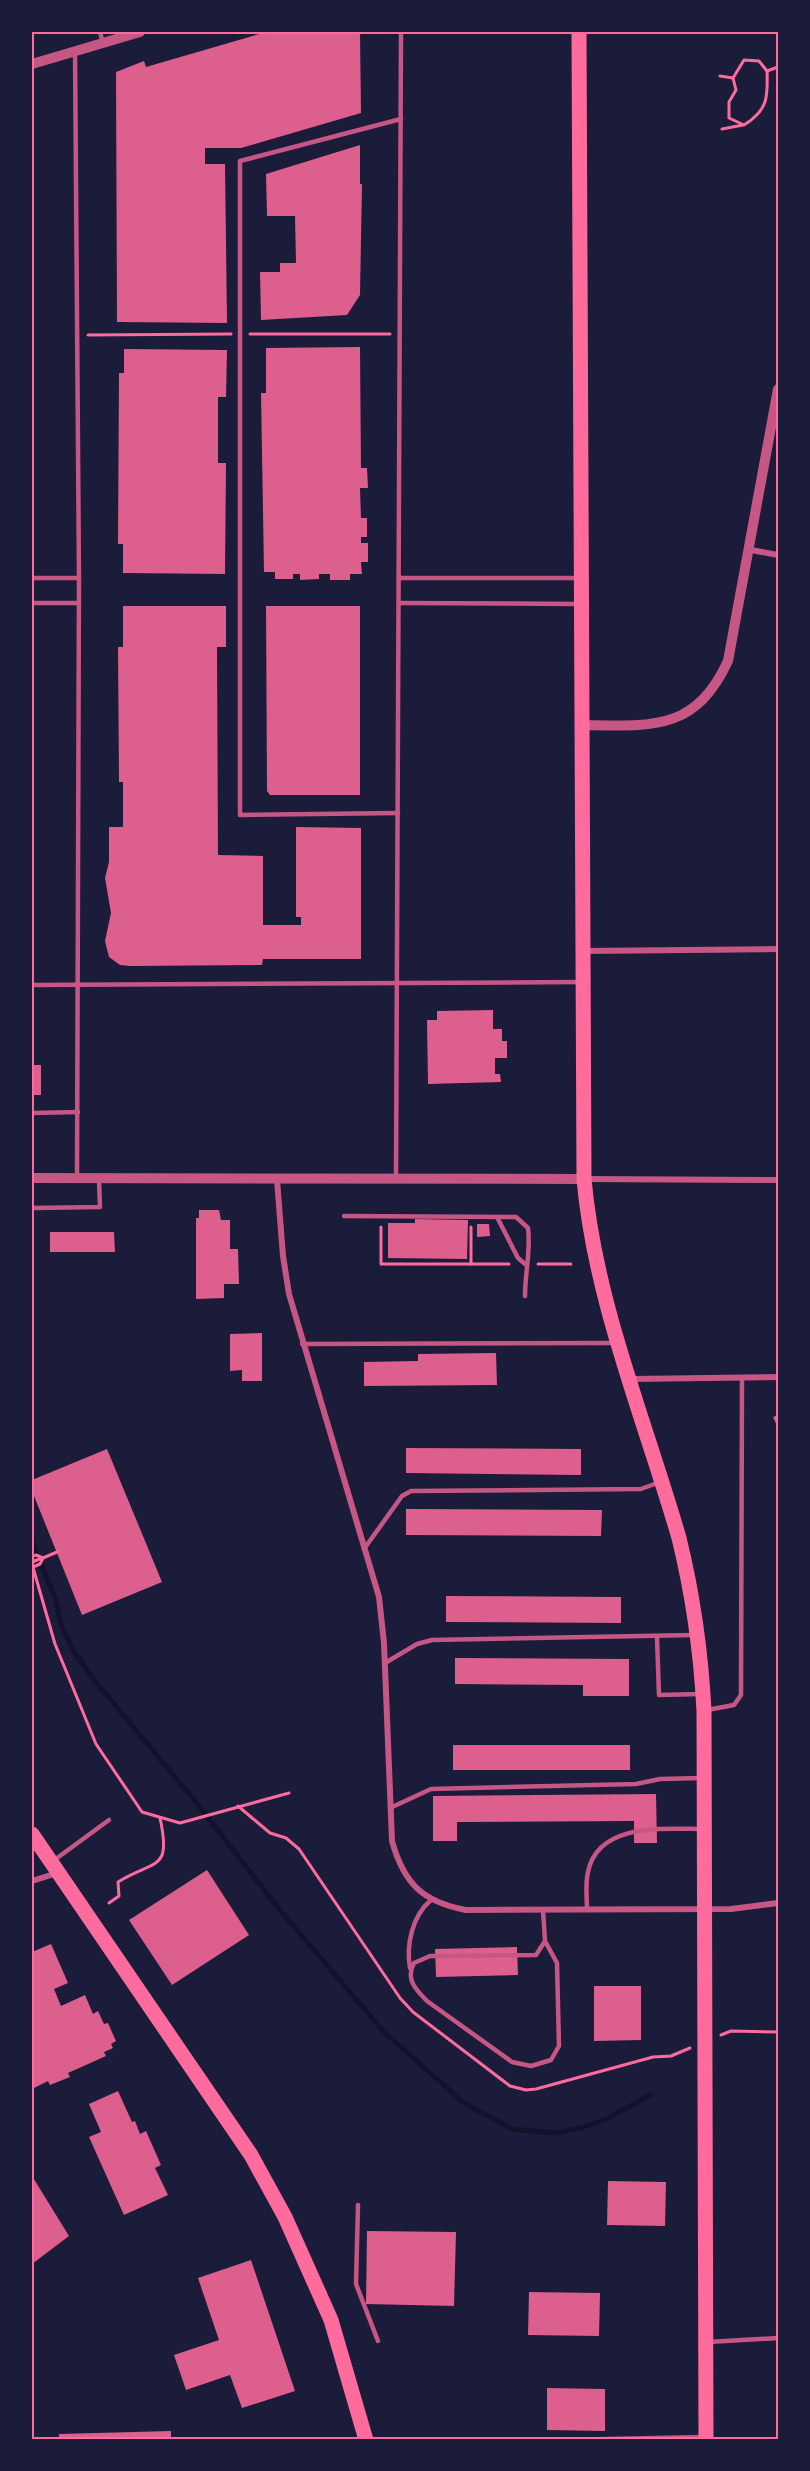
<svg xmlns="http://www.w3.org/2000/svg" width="810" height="2471" font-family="Quicksand,sans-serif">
<rect width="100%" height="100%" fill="#1b1b3a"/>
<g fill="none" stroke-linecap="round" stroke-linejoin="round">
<path stroke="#12122b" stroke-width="5" d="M 32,1542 L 56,1600 L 61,1625 L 74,1652 L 95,1681 L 195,1801 L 279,1909 L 384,2032 L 464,2103 L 512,2129 L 555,2133 L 581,2128 L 607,2119 L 650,2095"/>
</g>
<g fill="#dd5f8e">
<path d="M 266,32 L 360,32 L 361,113 L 241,148 L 205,148 L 205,164 L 225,164 L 227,323 L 117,322 L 116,72 L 144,61 L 146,67 Z"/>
<path d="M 360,145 L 360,184 L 362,184 L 360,295 L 347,315 L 261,320 L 260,272 L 280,272 L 280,263 L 296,263 L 295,216 L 267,216 L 266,174 Z"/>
<path d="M 360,347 L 361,468 L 367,468 L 368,488 L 360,488 L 361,518 L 367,518 L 367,537 L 361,537 L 361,543 L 368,543 L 368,562 L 361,562 L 362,574 L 350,574 L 350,580 L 330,580 L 330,574 L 319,574 L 319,579 L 300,580 L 300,574 L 293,574 L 293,579 L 275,579 L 275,572 L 264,572 L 261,393 L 266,393 L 266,348 Z"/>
<path d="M 124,349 L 227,350 L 226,397 L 218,397 L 218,463 L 226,463 L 225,574 L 123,573 L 123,544 L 118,544 L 119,373 L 124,373 Z"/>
<path d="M 123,606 L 226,606 L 226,647 L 217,647 L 218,855 L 263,856 L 263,925 L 301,925 L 301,917 L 296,917 L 296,827 L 361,828 L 361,959 L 263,959 L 262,965 L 130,966 L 120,965 L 109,957 L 105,941 L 111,913 L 105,878 L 109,862 L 109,827 L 123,827 L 123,782 L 119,782 L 118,647 L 123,647 Z"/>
<path d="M 266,606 L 360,606 L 360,795 L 270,795 L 267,791 Z"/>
<path d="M 493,1010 L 493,1029 L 502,1029 L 502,1041 L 507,1041 L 507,1058 L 495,1058 L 495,1074 L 500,1074 L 501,1082 L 428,1084 L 427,1020 L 437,1020 L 437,1011 Z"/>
<rect x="32" y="1065" width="9" height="30"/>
<path d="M 199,1210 L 219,1210 L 221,1220 L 230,1220 L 230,1249 L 238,1249 L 239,1284 L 224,1284 L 224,1298 L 196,1299 L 196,1218 L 199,1218 Z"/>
<path d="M 415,1219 L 468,1220 L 467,1259 L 388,1258 L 388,1223 L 415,1223 Z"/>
<path d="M 477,1224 L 489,1224 L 490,1236 L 477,1237 Z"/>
<path d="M 50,1232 L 114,1232 L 115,1252 L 50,1252 Z"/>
<path d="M 262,1333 L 262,1381 L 242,1381 L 242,1370 L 230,1371 L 230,1334 Z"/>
<path d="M 496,1353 L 497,1385 L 364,1386 L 364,1362 L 418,1361 L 418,1354 Z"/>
<path d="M 778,1415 L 778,1428 L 773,1417 Z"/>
<path d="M 406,1448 L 581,1449 L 581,1475 L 406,1473 Z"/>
<path d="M 107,1449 L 162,1582 L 82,1615 L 32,1491 L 32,1480 Z"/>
<path d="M 406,1509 L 602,1510 L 601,1536 L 406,1535 Z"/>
<path d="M 446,1596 L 621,1597 L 621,1623 L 446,1622 Z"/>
<path d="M 455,1658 L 629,1659 L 629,1696 L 583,1696 L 583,1685 L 455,1684 Z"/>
<rect x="453" y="1745" width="177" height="25"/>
<path d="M 656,1794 L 657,1843 L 634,1843 L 634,1821 L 457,1822 L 457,1841 L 433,1841 L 433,1796 Z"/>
<path d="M 207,1870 L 249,1935 L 172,1985 L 129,1920 Z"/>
<path d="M 51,1944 L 68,1983 L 54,1989 L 61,2006 L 85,1995 L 93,2014 L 98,2011 L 104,2024 L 108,2023 L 116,2041 L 111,2044 L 113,2048 L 104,2052 L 106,2056 L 68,2073 L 70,2077 L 50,2085 L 48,2081 L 32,2089 L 32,1952 Z"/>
<path d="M 517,1947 L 518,1975 L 436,1977 L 435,1949 Z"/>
<path d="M 594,1986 L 641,1986 L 641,2040 L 594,2041 Z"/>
<path d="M 118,2091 L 132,2122 L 135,2121 L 140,2134 L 146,2131 L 161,2165 L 155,2168 L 168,2195 L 124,2215 L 89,2137 L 101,2132 L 89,2104 Z"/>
<path d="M 32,2176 L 69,2236 L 32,2264 Z"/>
<path d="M 608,2181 L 666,2182 L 665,2226 L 607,2225 Z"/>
<path d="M 367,2231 L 456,2232 L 454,2306 L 366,2304 Z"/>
<path d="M 251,2260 L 295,2391 L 242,2408 L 230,2375 L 186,2390 L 174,2355 L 219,2340 L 198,2278 Z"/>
<path d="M 529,2292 L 600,2293 L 599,2336 L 528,2335 Z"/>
<path d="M 547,2388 L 605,2389 L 605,2431 L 547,2430 Z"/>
<path d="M 171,2431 L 171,2439 L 59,2439 L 59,2434 Z"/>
</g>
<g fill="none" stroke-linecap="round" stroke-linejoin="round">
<g stroke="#ff6b9d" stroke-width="3">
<path d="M 744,60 L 759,61 L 767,71 C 768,97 768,110 744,125 L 729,118 L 729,102 L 736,90 L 733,78 Z"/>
<path d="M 767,71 L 778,67"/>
<path d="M 720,76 L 733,78"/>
<path d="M 722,129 L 743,125"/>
<path d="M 250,334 L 390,334"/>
<path d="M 88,335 L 231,334"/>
<path d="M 381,1227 L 381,1264 L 509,1264"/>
<path d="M 471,1227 L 471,1264"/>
<path d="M 538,1264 L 571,1264"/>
<path d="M 32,1557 L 36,1555 L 43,1558 L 57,1552"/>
<path d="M 32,1562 L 42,1558"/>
<path d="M 32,1564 L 55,1644 L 96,1744 L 142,1812 L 180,1823 L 289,1793"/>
<path d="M 33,1567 L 40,1564 L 43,1558"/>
<path d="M 238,1806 L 270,1833 L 286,1838 L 299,1849 L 400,1998 L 413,2012 L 510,2086 L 526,2090 L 536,2089 L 653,2057 L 671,2056 L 690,2048"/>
<path d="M 109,1903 L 119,1896 L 118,1882 C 154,1859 172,1873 160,1818"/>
<path d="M 721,2035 L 731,2031 L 778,2032"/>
</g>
<g stroke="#c65784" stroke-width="4.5">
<path d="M 100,32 L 103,43"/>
<path d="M 75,51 L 79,578 L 77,1179"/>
<path d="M 32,578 L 79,578"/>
<path d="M 399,578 L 579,578"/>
<path d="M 32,603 L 79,603"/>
<path d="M 399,603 L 579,604"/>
<path d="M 398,813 L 240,815 L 240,161 L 401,119"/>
<path d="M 32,985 L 581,982"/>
<path d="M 32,1113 L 78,1112"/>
<path d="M 396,1178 L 401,32"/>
<path d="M 32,1208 L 100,1207 L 99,1180"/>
<path d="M 344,1216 L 516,1217 L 528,1228 C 531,1251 525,1272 525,1296"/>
<path d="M 497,1217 L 518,1258 L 525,1264"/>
<path d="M 302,1344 L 614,1343"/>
<path d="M 364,1549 L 402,1496 L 411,1491 L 641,1489 L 660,1482"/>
<path d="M 657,1638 L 659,1695 L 701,1694"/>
<path d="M 385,1663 L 417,1644 L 432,1640 L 694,1635"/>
<path d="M 707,1710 L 734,1705 L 741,1695 L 742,1377"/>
<path d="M 390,1808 L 431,1789 L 636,1784 L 660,1779 L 702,1778"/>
<path d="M 53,1861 L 109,1820"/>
<path d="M 543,1910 L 545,1941 L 557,1963 L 559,2046 L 551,2060 L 531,2066 L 512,2062 L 427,2001 C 416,1990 405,1979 414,1963 L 430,1956 L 536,1955 L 545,1941"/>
<path d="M 587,1910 C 587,1898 585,1884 588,1872 C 598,1822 665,1829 702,1829"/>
<path d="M 410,1968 C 406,1945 412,1916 431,1900"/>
<path d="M 358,2205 L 356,2284 L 378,2341"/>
<path d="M 708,2342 L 778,2338"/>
<path d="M 559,2440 L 703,2437"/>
</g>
<g stroke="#c65784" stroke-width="6">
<path d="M 751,550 L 778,555"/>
<path d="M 584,951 L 778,949"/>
<path d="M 584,1179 L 778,1180"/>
<path d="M 277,1180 L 283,1256 L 289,1294 L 379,1597 L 384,1643 L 392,1841 C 404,1884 423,1902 466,1910 L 731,1909 L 778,1903"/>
<path d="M 631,1379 L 778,1377"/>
<path d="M 32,1881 L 57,1873"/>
</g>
<g stroke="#c65784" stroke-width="10">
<path d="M 32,64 L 140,32"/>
<path d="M 583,725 C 651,726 695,732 728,661 L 778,389"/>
<path d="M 32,1178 L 584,1179"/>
</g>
<g stroke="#ff6b9d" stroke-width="15">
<path d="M 579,32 L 584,1179 C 595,1302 645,1420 679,1538 C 693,1595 701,1652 704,1711 L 706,2440"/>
<path d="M 32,1834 L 251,2155 L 285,2217 L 331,2320 L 366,2440"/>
</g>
</g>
<rect width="810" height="2471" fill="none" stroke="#1b1b3a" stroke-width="66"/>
<rect x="33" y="33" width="744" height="2405" fill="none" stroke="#ff6b9d" stroke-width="2"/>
</svg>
